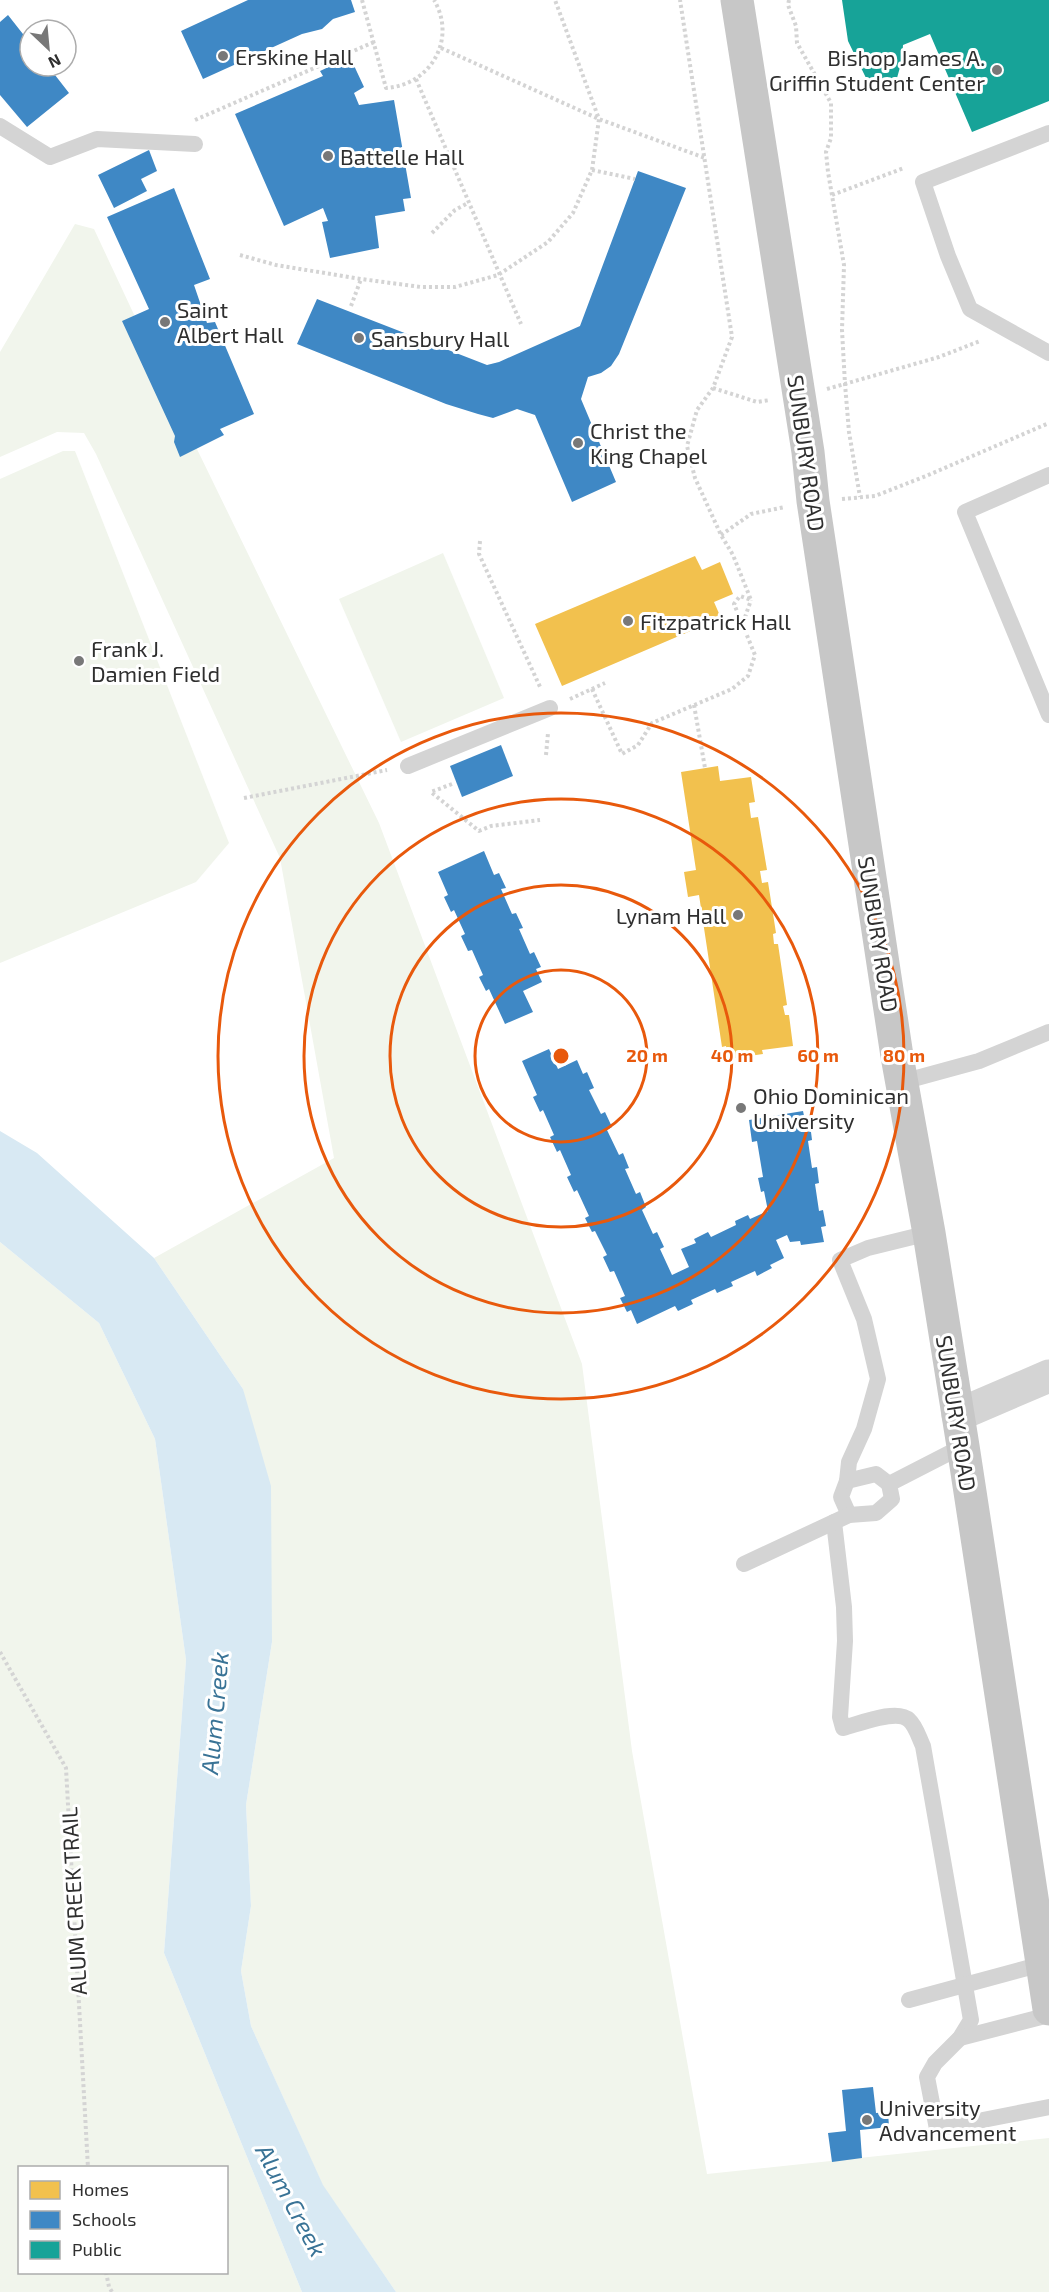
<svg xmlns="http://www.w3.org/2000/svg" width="1049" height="2292" font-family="'Exo 2',sans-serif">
<rect width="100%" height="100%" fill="#fff"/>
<g fill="#f1f5ec" fill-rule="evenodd">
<path d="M 75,224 L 94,229 L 195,445 L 379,823 L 582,1364 L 632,1751 L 707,2174 L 1049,2138 L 1049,2292 L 396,2292 L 323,2186 L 251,2026 L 241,1971 L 251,1906 L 246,1805 L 272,1642 L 243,1389 L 154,1258 L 334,1158 L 280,858 L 96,454 L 84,433 L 57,432 L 0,457 L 0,352 Z"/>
<path d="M 63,451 L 75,451 L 229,843 L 196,882 L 0,963 L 0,479 Z"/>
<path d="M 443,553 L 504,698 L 401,742 L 339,599 Z"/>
<path d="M 0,1242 L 99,1323 L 155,1439 L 186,1660 L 164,1953 L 302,2292 L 0,2292 ZM 20,2168 L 226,2168 L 226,2272 L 20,2272 Z"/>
</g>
<path fill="#d8e9f3" d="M 0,1131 L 37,1153 L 154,1258 L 243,1389 L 271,1486 L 272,1642 L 246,1805 L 251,1906 L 241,1971 L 251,2026 L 323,2185 L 396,2292 L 302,2292 L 164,1953 L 186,1660 L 155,1439 L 99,1323 L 0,1242 Z"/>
<g fill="#f2c14e">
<path d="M 695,556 L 702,570 L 720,562 L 733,594 L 714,602 L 721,618 L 562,686 L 535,624 Z"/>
<path d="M 718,766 L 720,781 L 751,777 L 755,802 L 749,803 L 751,818 L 758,817 L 767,870 L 760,871 L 762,883 L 768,882 L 776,933 L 773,934 L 774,944 L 778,944 L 787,1005 L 783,1006 L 785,1015 L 789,1015 L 793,1046 L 762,1050 L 763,1054 L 728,1059 L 726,1046 L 722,1047 L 699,895 L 688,897 L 684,872 L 696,870 L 681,772 Z"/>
</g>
<g fill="#3f88c5">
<path d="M 248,0 L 351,0 L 355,12 L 333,19 L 322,29 L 302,34 L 203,79 L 181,31 Z"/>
<path d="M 8,15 L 30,43 L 30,66 L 48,66 L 69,93 L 27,127 L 0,95 L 0,22 Z"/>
<path d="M 350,57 L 364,87 L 354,93 L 359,105 L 394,100 L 411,198 L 403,199 L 405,211 L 375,216 L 379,248 L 330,258 L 322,222 L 328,221 L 323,208 L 284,226 L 235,114 L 323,76 L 320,71 Z"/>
<path d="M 149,150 L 157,171 L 141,179 L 147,191 L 114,208 L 98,175 Z"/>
<path d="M 638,171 L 686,188 L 619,354 L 611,366 L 601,373 L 588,377 L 581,399 L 616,482 L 572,502 L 535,415 L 517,409 L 493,418 L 478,414 L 446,404 L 297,344 L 317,299 L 487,365 L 499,362 L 580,326 Z"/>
<path d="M 174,188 L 210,279 L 194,285 L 207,323 L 215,322 L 254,414 L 220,429 L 224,435 L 180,457 L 174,442 L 175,436 L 122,321 L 149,309 L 107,217 Z"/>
<path d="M 501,745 L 513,776 L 462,797 L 450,766 Z"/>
<path d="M 484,851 L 494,875 L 499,873 L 506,888 L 501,889 L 512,914 L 516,913 L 523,928 L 519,929 L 530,954 L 534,952 L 541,967 L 536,969 L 542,982 L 523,991 L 533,1012 L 505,1024 L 489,989 L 486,991 L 479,977 L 483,975 L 472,950 L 468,951 L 461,936 L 465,934 L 454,910 L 451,912 L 444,897 L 448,895 L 438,872 Z"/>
<path d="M 549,1049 L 558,1069 L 577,1060 L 583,1074 L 587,1072 L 594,1088 L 589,1090 L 601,1114 L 605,1112 L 612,1127 L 607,1130 L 619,1155 L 623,1153 L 629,1168 L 625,1169 L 636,1194 L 640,1192 L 646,1207 L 642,1210 L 653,1234 L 657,1232 L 664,1247 L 660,1249 L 672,1275 L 689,1267 L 681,1249 L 696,1243 L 694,1239 L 708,1232 L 711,1237 L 736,1225 L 735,1221 L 748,1215 L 750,1219 L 768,1211 L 764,1191 L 761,1192 L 758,1178 L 763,1177 L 757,1141 L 752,1142 L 749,1120 L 803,1111 L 806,1125 L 810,1124 L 812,1140 L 808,1141 L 812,1168 L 817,1167 L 819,1183 L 815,1184 L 819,1211 L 823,1210 L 826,1226 L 821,1227 L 824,1242 L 801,1245 L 800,1241 L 790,1242 L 787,1235 L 776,1240 L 784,1258 L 770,1265 L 772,1268 L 757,1276 L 755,1271 L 731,1282 L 733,1286 L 717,1293 L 715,1289 L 691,1300 L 693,1304 L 678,1311 L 675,1306 L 637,1324 L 631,1310 L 627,1312 L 620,1298 L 625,1296 L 614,1271 L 610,1272 L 603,1257 L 607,1255 L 595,1231 L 592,1232 L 585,1218 L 589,1216 L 577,1190 L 574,1192 L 567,1177 L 571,1175 L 560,1150 L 557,1152 L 550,1137 L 554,1135 L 543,1110 L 540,1112 L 533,1097 L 537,1095 L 522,1061 Z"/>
<path d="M 873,2087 L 876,2113 L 888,2112 L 889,2127 L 860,2130 L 862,2158 L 832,2162 L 828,2133 L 846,2131 L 842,2090 Z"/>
</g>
<path fill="#17a398" d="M 842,0 L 1049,0 L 1049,101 L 972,132 L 930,34 L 903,45 L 902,60 L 897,78 L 886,92 L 878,89 L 866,78 L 848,41 Z"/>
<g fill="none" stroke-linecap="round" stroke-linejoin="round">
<g stroke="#d4d4d4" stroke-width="4" stroke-dasharray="3 3" stroke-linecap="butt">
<path d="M 362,0 L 386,88 C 431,85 457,39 434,0"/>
<path d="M 789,0 L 788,5 L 796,26 L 797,43 L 831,103 L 831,138 L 826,152 L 828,172 L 844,265 L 842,330 L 845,384 L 849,432 L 860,497"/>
<path d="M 441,48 L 599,119 L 705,158"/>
<path d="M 416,79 L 521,324"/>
<path d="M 195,120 L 374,42"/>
<path d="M 592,170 L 635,179"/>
<path d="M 832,195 L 904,168"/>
<path d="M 432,233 L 455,210 L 468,203"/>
<path d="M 240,255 L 276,265 L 361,279 L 421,287 L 455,287 L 498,275 L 548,242 L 573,213 L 592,170 L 599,119 L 555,0"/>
<path d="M 351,306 L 361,279"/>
<path d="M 713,388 L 757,402 L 770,400"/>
<path d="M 827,389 L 939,357 L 980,341"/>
<path d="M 842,499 L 875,496 L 926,476 L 1049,423"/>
<path d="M 721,535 L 751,514 L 785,507"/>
<path d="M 480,541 L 479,554 L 541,689"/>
<path d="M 743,623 L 751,600"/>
<path d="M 592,689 L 622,754 L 638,745 L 652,723 L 732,689 L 748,676 L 755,655 L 734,604 L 740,596 L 751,600 L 733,555 L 721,535 L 695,478 L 687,446 L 697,410 L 713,388 L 732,337 L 680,0"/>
<path d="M 570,699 L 605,683"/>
<path d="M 694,705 L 705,768"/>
<path d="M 546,755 L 548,733"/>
<path d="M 452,784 L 431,792 L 479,831 L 491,826 L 540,820"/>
<path d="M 244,798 L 387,770"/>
<path d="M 0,1652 L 66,1768 L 88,2168"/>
<path d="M 106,2272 L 109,2287 L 112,2292"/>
</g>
<g stroke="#d4d4d4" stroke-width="16">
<path d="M 0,126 L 50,157 L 97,139 L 195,144"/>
<path d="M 1049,133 L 923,182 L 948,256 L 970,309 L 1049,353"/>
<path d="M 1049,475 L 965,512 L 1049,715"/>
<path d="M 408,766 L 550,708"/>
<path d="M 902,1082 L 979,1061 L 1049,1032"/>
<path d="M 847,1481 L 841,1497 L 849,1515"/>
<path d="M 889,1484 L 876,1474 L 847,1481 L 849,1462 L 864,1429 L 878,1379 L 864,1319 L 840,1260 L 868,1248 L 929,1233"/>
<path d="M 834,1522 L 844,1607 L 845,1641 L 840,1717 L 843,1728 C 859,1724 897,1708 909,1720 C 916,1726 919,1738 923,1746 L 971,2020 L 960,2038 L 935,2063 L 927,2077 L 937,2129 L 1049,2107"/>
<path d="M 744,1564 L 849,1515 L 876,1513 L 892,1499 L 889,1484 L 963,1446"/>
<path d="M 909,2000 L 1042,1964"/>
<path d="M 960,2038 L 1049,2015"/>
</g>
<path stroke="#d4d4d4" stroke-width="33" d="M 958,1415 L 1049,1376"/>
<path stroke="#c7c7c7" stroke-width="33" d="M 737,0 L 808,452 L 813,501 L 897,1056 L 929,1233 L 963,1446 L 1049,2009"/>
</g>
<g fill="none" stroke="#e8590c" stroke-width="3">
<circle cx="561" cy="1056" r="86"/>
<circle cx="561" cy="1056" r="171"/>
<circle cx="561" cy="1056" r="257"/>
<circle cx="561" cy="1056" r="343"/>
</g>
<g fill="#787878" stroke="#fff" stroke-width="2">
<circle cx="223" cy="56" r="6"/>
<circle cx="997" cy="70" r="6"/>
<circle cx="328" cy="156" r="6"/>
<circle cx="165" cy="322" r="6"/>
<circle cx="359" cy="338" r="6"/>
<circle cx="578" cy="443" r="6"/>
<circle cx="628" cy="621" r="6"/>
<circle cx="79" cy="661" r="6"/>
<circle cx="738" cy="915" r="6"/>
<circle cx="741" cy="1108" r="6"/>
<circle cx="867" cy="2120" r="6"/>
</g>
<g text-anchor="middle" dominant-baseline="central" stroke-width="6" stroke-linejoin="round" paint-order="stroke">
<g font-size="22" fill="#2f2f2f" stroke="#fff" text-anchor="start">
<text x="235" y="56">Erskine Hall</text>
<text x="985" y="57" text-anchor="end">Bishop James A.<tspan x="985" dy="25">Griffin Student Center</tspan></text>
<text x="340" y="156">Battelle Hall</text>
<text x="177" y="309">Saint<tspan x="177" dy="25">Albert Hall</tspan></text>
<text x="371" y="338">Sansbury Hall</text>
<text x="590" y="430">Christ the<tspan x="590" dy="25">King Chapel</tspan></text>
<text x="640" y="621">Fitzpatrick Hall</text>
<text x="91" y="648">Frank J.<tspan x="91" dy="25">Damien Field</tspan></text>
<text x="726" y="915" text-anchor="end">Lynam Hall</text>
<text x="753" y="1095">Ohio Dominican<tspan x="753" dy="25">University</tspan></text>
<text x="879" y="2107">University<tspan x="879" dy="25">Advancement</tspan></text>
</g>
<g font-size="22" fill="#2f2f2f" stroke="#fff">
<text transform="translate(807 453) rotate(82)">SUNBURY ROAD</text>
<text transform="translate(879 934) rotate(81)">SUNBURY ROAD</text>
<text transform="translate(957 1413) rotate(81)">SUNBURY ROAD</text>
<text transform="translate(73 1901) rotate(-93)">ALUM CREEK TRAIL</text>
</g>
<g font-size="24" font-style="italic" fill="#397396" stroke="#fff">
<text transform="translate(214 1713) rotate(-85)">Alum Creek</text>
<text transform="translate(292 2200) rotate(62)">Alum Creek</text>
</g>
</g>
<circle cx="561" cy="1056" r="9" fill="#e8590c" stroke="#fff" stroke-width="3"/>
<g font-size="18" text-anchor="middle" font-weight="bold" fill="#e8590c" stroke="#fff" stroke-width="6" stroke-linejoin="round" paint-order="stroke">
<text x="647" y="1062">20 m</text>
<text x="732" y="1062">40 m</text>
<text x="818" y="1062">60 m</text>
<text x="904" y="1062">80 m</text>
</g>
<rect x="18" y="2166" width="210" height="108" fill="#ffffff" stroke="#acacac" stroke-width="1.5"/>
<rect x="30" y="2181" width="30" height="18" fill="#f2c14e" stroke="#acacac" stroke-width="1.5"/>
<text x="72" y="2196" font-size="18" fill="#2f2f2f">Homes</text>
<rect x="30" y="2211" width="30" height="18" fill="#3f88c5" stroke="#acacac" stroke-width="1.5"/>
<text x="72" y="2226" font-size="18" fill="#2f2f2f">Schools</text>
<rect x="30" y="2241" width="30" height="18" fill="#17a398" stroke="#acacac" stroke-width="1.5"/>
<text x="72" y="2256" font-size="18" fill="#2f2f2f">Public</text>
<g transform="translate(48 48) rotate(154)"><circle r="28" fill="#ffffff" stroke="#acacac" stroke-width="1.5"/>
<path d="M0-4.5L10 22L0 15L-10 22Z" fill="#787878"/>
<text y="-9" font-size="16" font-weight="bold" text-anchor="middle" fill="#2f2f2f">N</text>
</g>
</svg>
